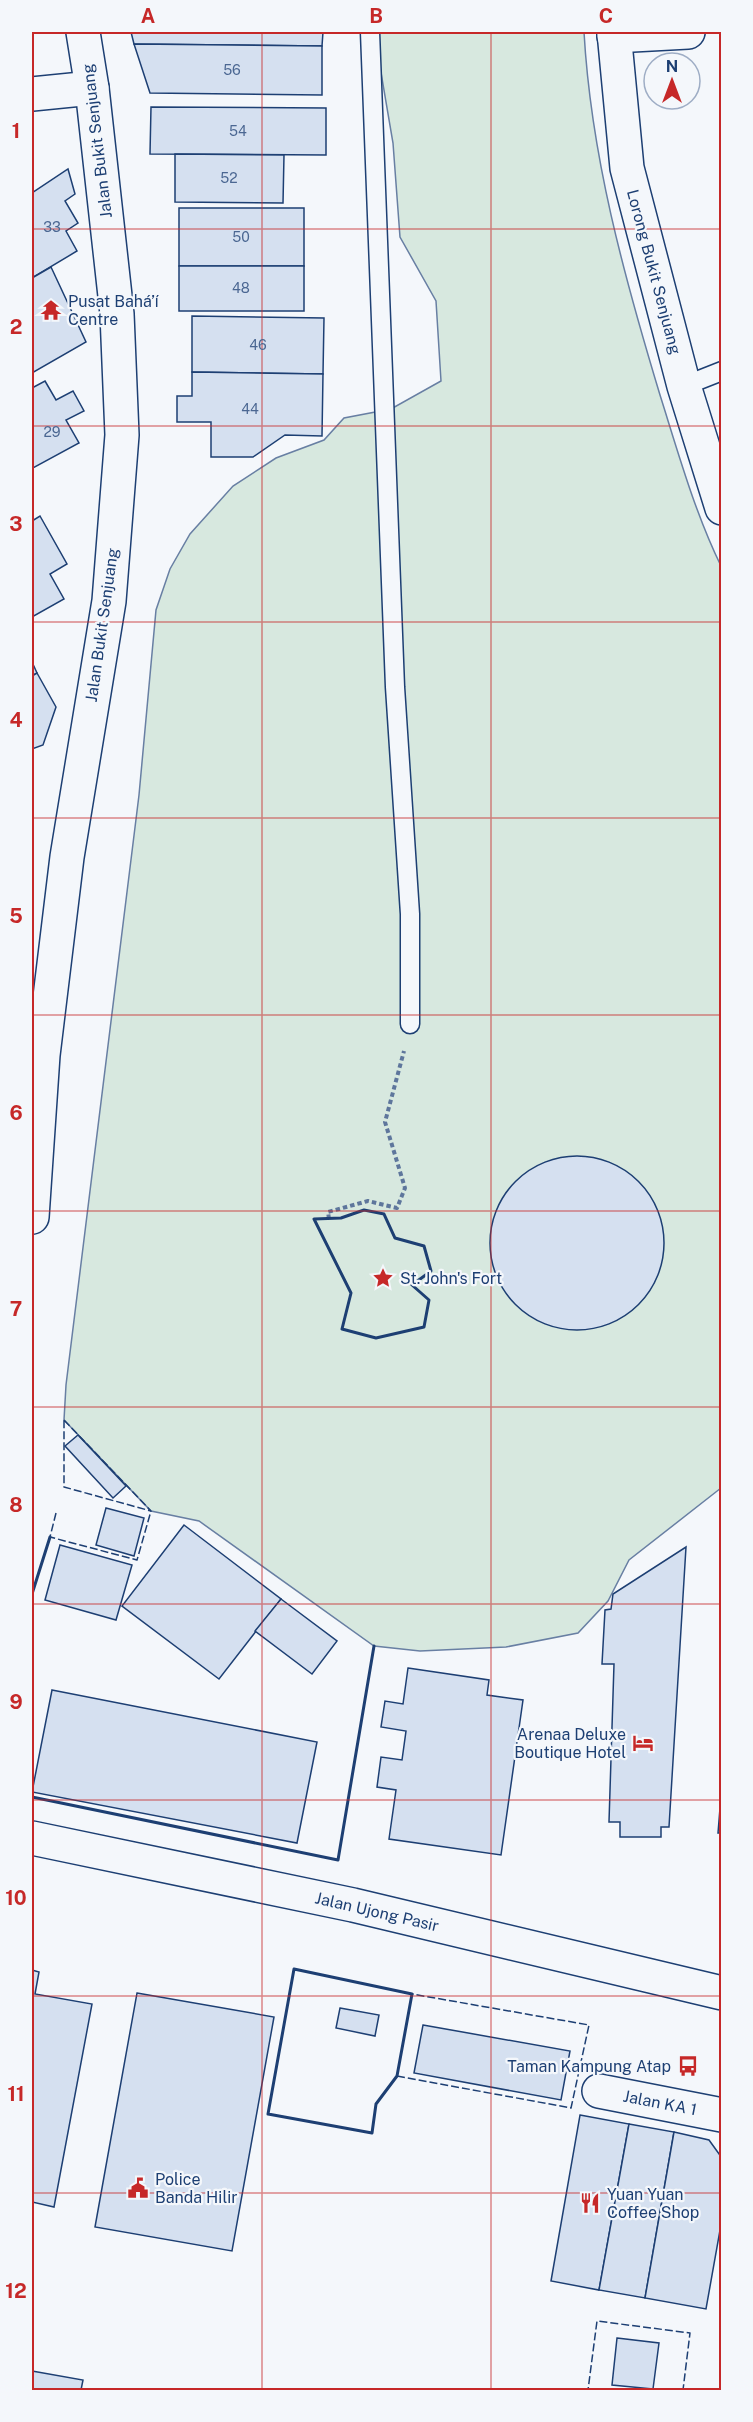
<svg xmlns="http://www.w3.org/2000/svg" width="753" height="2422" font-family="'Public Sans',sans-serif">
<rect width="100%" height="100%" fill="#f4f7fb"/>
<path fill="#d7e8df" stroke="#687fa3" stroke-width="1.5" d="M 379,32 L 584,32 C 591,156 624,276 660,395 C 678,452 695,513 721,566 L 721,1488 L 629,1560 L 608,1601 L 578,1633 L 506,1647 L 420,1651 L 374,1646 L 199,1521 L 151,1511 L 64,1420 L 66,1385 L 139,795 L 156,610 L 170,569 L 190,534 L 233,486 L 276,458 L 324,440 L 344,418 L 391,409 L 441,381 L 436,301 L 400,237 L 393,143 L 378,55 Z"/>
<g fill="#d5e0f0" stroke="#1d3f73" stroke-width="1.5">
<path d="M 131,32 L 323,32 L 322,46 L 134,44 Z"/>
<path d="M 134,44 L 322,46 L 322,95 L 150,93 Z"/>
<path d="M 151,107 L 326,108 L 326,155 L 150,154 Z"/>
<path d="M 175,154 L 284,155 L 283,203 L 175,202 Z"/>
<path d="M 68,169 L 75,194 L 65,201 L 78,223 L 66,231 L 77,251 L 32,278 L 32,193 Z"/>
<rect x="179" y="208" width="125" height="58"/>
<rect x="179" y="266" width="125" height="45"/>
<path d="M 51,267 L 86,342 L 32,373 L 32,278 Z"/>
<path d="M 192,316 L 324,318 L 323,374 L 192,372 Z"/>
<path d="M 192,372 L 323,374 L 322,436 L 285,435 L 253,457 L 211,457 L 211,422 L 177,422 L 177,396 L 192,396 Z"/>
<path d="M 45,381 L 56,400 L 73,391 L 84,411 L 66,420 L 79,443 L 33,468 L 32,464 L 32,388 Z"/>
<path d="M 40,516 L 67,564 L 50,574 L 64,599 L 32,617 L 32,521 Z"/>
<path d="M 32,662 L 37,673 L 32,676 Z"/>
<path d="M 37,673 L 56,707 L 43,745 L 32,749 L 32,676 Z"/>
<circle cx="577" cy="1243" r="87"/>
<path d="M 78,1435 L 126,1486 L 113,1498 L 65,1446 Z"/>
<path d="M 106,1508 L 144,1518 L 134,1556 L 96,1545 Z"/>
<path d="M 184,1525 L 281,1599 L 219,1679 L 122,1606 Z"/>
<path d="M 60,1545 L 132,1565 L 116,1620 L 45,1600 Z"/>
<path d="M 686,1547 L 669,1827 L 661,1827 L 661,1837 L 620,1837 L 620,1822 L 609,1822 L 614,1664 L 602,1664 L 605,1610 L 611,1609 L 613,1594 Z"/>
<path d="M 281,1599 L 337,1641 L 312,1674 L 255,1631 Z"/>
<path d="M 408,1668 L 489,1680 L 487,1695 L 523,1700 L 501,1855 L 389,1839 L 396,1790 L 377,1787 L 381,1757 L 402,1760 L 406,1731 L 381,1727 L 385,1701 L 403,1704 Z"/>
<path d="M 52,1690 L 317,1742 L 297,1843 L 32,1792 Z"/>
<path d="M 722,1783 L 722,1833 L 718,1833 Z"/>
<path d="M 32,1970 L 39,1972 L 35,1994 L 92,2004 L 54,2207 L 32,2202 Z"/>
<path d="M 137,1993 L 274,2017 L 232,2251 L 95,2227 Z"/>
<path d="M 340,2008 L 379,2015 L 375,2036 L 336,2028 Z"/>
<path d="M 423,2025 L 570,2051 L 561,2100 L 414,2073 Z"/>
<path d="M 580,2115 L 629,2124 L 599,2290 L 551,2281 Z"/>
<path d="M 629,2124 L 674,2132 L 645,2298 L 599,2290 Z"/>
<path d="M 674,2132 L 709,2140 L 722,2158 L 722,2219 L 706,2309 L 645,2298 Z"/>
<path d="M 617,2338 L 659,2343 L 653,2389 L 612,2385 Z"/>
<path d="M 32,2371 L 83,2380 L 81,2390 L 32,2390 Z"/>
</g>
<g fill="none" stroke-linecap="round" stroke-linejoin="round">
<g stroke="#1d3f73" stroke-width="21">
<g id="lane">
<path d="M 370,32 L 395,687 L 410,914 L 410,1024"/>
<path d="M 684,386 L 722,371"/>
</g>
</g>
<g stroke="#1d3f73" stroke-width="36">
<g id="street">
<path d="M 614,36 L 688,32"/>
<path d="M 32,94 L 92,88"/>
<path d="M 599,2091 L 722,2115"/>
</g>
</g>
<g stroke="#1d3f73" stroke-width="36">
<g id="primary">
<path d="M 614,32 L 627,168 L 684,386 L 722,508"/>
<path d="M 32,1217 L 43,1055 L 67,857 L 109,601 L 122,435 L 117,314 L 92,88 L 83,32"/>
<path d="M 32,1838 L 353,1905 L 722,1993"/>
</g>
</g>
<path stroke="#5e769c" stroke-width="4" stroke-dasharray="4.5 3" stroke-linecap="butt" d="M 329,1219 L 328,1212 L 368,1201 L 397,1208 L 405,1188 L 385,1122 L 404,1051"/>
<use href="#lane" stroke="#f4f7fb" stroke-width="18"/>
<use href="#street" stroke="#f4f7fb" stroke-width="33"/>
<use href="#primary" stroke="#f4f7fb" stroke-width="33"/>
<g stroke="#1d3f73" stroke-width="1.5" stroke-dasharray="8 3" stroke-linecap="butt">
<path d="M 64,1420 L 151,1511 L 64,1487 Z"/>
<path d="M 56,1513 L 50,1537 L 137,1560 L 151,1511"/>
<path d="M 397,2076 L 571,2108 L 589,2025 L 412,1994"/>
<path d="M 593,2390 L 588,2390 L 597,2321 L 690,2333 L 683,2390"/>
</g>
<g stroke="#1d3f73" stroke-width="3">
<path d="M 364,1210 L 384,1214 L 395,1238 L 424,1246 L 431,1271 L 412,1285 L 429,1300 L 424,1327 L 376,1338 L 342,1329 L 351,1293 L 314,1219 L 341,1218 Z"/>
<path d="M 32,1594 L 50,1537"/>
<path d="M 32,1797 L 338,1860 L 374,1646"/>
<path d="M 294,1969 L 412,1994 L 397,2076 L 376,2104 L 372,2133 L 268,2114 Z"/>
</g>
</g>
<path fill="none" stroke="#c62828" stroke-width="1.5" stroke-opacity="0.55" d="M 262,32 L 262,2390M 491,32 L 491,2390M 32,229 L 722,229M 32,426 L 722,426M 32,622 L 722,622M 32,818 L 722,818M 32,1015 L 722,1015M 32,1211 L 722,1211M 32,1407 L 722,1407M 32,1604 L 722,1604M 32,1800 L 722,1800M 32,1996 L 722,1996M 32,2193 L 722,2193"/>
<defs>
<g id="temple-bare" transform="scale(1.62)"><path d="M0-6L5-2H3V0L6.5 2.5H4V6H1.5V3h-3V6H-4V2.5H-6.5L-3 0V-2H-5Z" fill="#c62828" stroke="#f4f7fb" stroke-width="2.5" paint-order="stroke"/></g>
<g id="sight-bare" transform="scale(1.62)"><path d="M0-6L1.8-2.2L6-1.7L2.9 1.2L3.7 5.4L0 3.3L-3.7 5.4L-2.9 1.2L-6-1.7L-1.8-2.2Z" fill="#c62828" stroke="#f4f7fb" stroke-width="2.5" paint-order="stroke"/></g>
<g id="hotel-bare" transform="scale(1.62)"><path d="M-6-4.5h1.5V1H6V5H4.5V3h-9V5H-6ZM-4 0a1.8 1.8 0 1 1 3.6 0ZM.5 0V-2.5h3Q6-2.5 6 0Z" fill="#c62828" stroke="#f4f7fb" stroke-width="2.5" paint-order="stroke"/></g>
<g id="bus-bare" transform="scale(1.62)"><path d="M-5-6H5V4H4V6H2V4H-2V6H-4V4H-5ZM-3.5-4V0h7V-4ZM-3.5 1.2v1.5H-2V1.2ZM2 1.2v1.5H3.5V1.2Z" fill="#c62828" stroke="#f4f7fb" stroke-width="2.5" paint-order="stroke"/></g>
<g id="civic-bare" transform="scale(1.62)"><path d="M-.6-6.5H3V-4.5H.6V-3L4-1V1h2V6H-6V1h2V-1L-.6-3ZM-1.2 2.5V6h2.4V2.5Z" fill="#c62828" stroke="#f4f7fb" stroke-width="2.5" paint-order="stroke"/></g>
<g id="restaurant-bare" transform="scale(1.62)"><path d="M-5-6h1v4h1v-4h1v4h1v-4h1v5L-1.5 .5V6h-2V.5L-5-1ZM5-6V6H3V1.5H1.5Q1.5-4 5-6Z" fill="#c62828" stroke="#f4f7fb" stroke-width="2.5" paint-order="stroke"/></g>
</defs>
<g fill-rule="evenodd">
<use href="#temple-bare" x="51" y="310"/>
<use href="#sight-bare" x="383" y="1278"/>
<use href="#hotel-bare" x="643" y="1743"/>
<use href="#bus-bare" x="688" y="2066"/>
<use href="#civic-bare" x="138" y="2188"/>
<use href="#restaurant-bare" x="590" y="2203"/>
</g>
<g text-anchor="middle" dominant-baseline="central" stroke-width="4.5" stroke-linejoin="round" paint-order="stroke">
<g font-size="14" fill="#4b6792">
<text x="232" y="70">56</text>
<text x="238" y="131">54</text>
<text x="229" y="178">52</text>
<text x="52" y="227">33</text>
<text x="241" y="237">50</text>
<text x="241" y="288">48</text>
<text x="258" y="345">46</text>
<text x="250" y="409">44</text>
<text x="52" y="432">29</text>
</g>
<g font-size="16" fill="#1d3f73" stroke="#f4f7fb">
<text transform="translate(97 141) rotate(-97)">Jalan Bukit Senjuang</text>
<text transform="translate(654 272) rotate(75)">Lorong Bukit Senjuang</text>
<text transform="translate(102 625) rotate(-82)">Jalan Bukit Senjuang</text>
<text transform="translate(377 1912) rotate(13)">Jalan Ujong Pasir</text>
<text transform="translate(660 2103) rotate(11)">Jalan KA 1</text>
</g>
<g font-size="16" fill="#1d3f73" stroke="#f4f7fb" text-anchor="start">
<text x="68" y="301">Pusat Bahá’í<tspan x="68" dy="18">Centre</tspan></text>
<text x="400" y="1278">St. John's Fort</text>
<text x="626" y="1734" text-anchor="end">Arenaa Deluxe<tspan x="626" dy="18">Boutique Hotel</tspan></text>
<text x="671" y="2066" text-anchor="end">Taman Kampung Atap</text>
<text x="155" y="2179">Police<tspan x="155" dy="18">Banda Hilir</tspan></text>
<text x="607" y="2194">Yuan Yuan<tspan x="607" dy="18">Coffee Shop</tspan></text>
</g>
</g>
<rect width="753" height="2422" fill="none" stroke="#f4f7fb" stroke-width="66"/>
<g transform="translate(672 81)"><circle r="28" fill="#f4f7fb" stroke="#9eadc5" stroke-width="1.5"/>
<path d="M0-4.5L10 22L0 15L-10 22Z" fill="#c62828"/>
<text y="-9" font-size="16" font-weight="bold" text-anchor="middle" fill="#1d3f73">N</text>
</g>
<rect x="33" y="33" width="687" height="2356" fill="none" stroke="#c62828" stroke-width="2"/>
<g font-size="20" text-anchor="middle" font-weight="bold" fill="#c62828">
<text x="148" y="23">A</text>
<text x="376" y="23">B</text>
<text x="606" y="23">C</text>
<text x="16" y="138">1</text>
<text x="16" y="334">2</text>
<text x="16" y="531">3</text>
<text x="16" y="727">4</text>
<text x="16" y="923">5</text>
<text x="16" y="1120">6</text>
<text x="16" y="1316">7</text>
<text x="16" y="1512">8</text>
<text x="16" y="1709">9</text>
<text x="16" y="1905">10</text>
<text x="16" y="2101">11</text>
<text x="16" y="2298">12</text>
</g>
</svg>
